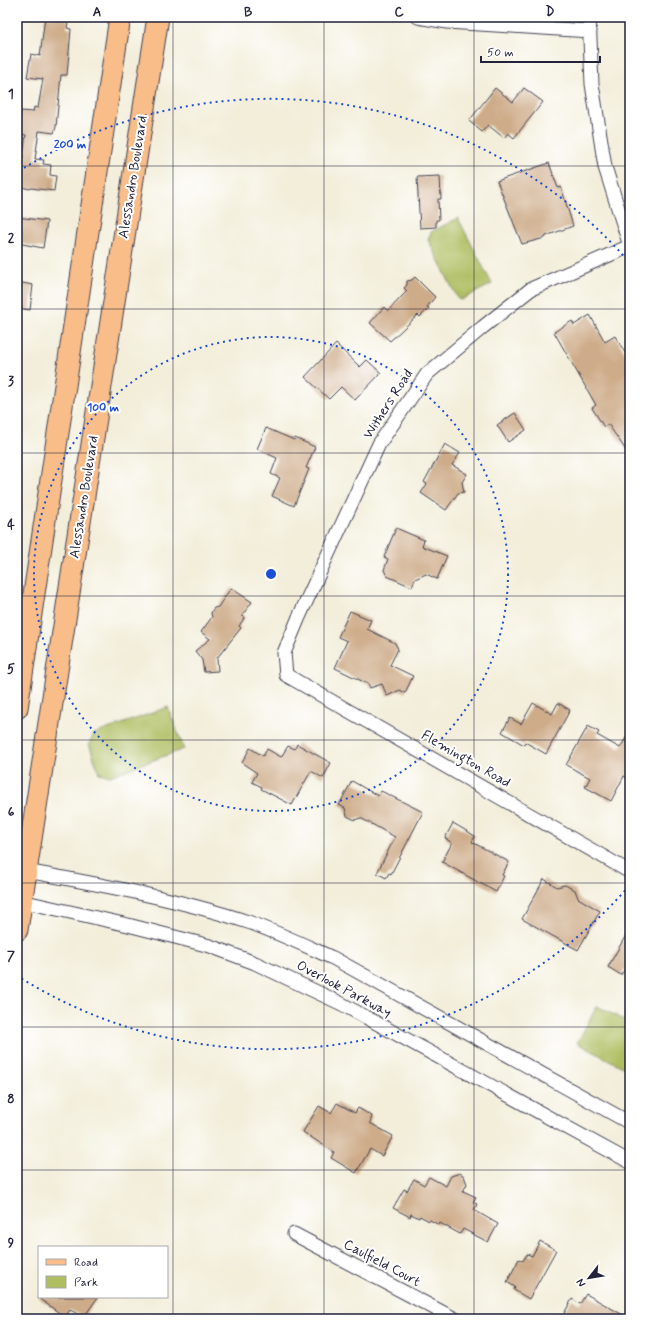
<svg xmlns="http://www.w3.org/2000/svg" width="647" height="1336" font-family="Mynerve,sans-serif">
<rect width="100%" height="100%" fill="#fff"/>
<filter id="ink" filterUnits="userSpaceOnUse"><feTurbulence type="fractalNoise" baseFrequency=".025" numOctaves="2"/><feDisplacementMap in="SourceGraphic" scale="8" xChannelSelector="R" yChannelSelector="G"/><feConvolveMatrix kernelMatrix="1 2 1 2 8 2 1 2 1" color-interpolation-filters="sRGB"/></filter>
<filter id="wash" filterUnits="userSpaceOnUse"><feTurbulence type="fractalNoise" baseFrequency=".012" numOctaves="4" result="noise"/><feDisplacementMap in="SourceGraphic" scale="16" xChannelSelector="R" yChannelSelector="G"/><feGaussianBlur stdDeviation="0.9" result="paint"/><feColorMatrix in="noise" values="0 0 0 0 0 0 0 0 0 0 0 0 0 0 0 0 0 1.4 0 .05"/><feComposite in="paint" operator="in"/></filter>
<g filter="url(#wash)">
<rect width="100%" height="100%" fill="#f3eeda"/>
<g fill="#aebe61" stroke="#68704e">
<path d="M 458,218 L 492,284 L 461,300 L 458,299 L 428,240 L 431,232 Z"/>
<path d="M 168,707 L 184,749 L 110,776 L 99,773 L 89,744 L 94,734 Z"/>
<path d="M 597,1006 L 630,1023 L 630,1071 L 577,1043 Z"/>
</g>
<g id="blocks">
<g fill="#ceac89">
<path d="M 45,17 L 69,17 L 67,28 L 71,29 L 67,75 L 61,75 L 56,127 L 54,133 L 39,131 L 35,159 L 44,160 L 43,164 L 51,165 L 50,175 L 56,176 L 54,191 L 31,188 L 30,189 L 17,186 L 17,170 L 21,171 L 26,135 L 18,134 L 21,111 L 33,112 L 34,107 L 38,108 L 43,79 L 27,77 L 31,54 L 40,56 Z"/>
<path d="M 495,88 L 513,102 L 524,88 L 543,102 L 514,138 L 508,133 L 504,138 L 488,125 L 482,132 L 469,121 Z"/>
<path d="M 549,163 L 558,188 L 561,187 L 573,226 L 546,236 L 545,238 L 522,244 L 497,181 Z"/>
<path d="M 440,176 L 441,199 L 438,199 L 439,220 L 436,220 L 436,227 L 420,228 L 417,177 Z"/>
<path d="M 17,217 L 47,221 L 43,248 L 17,243 Z"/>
<path d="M 415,277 L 435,297 L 427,307 L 429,308 L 420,317 L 418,315 L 390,341 L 370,323 L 384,307 L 388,311 L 407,291 L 404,288 L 407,285 L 407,281 L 412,280 Z"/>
<path d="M 17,282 L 33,285 L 30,310 L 17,308 Z"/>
<path d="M 590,315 L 605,342 L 615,336 L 630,361 L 630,456 L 608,424 L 604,427 L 592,408 L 596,405 L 554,332 L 572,321 L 574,325 Z"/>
<path d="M 336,344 L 360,367 L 367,360 L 381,373 L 355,400 L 341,387 L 329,399 L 305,377 Z"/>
<path d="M 515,413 L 526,430 L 508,442 L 497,425 Z"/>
<path d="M 266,428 L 294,440 L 295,438 L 315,447 L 306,468 L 309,469 L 294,506 L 272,496 L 280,478 L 271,474 L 277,458 L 257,449 Z"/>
<path d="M 445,444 L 460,453 L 452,465 L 467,474 L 462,482 L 464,492 L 458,493 L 446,510 L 421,493 L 427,484 L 424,482 Z"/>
<path d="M 396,528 L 424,540 L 422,546 L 447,556 L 437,579 L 426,574 L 415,579 L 412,587 L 387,576 L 384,570 L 388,559 L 384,557 Z"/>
<path d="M 231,588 L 252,602 L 242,616 L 245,617 L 239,626 L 241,628 L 217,658 L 218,671 L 204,672 L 202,660 L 195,651 L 210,639 L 201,632 L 212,617 L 211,613 L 214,608 L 218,607 Z"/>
<path d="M 350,611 L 371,620 L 367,629 L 395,643 L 398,649 L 390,665 L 413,676 L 405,693 L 400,690 L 387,696 L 382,684 L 370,688 L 368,684 L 335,668 L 347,641 L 338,637 Z"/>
<path d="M 533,703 L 552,714 L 558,703 L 570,710 L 546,754 L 525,742 L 524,745 L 502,732 L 510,718 L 521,724 Z"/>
<path d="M 588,726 L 599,732 L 597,735 L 620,748 L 630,731 L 630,779 L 624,776 L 611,801 L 585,787 L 590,778 L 566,765 Z"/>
<path d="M 297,744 L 331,763 L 323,778 L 311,771 L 292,805 L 261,789 L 262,787 L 252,782 L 257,773 L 242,763 L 250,748 L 263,756 L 267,749 L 281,757 L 288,746 L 295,749 Z"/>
<path d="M 352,781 L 378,796 L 381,791 L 423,812 L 391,874 L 389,873 L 386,878 L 377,873 L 395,837 L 370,823 L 360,818 L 355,820 L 347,816 L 345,808 L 339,805 Z"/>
<path d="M 453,823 L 475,836 L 472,842 L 509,862 L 502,875 L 504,876 L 496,892 L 442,862 L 452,843 L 445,838 Z"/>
<path d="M 544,879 L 557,887 L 565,885 L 575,890 L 578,898 L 600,911 L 578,950 L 522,919 Z"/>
<path d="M 630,928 L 630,972 L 625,969 L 621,975 L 608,967 Z"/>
<path d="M 337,1103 L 355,1113 L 358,1108 L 372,1116 L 370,1123 L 393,1136 L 382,1156 L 370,1149 L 356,1173 L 331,1158 L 334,1152 L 303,1132 L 319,1106 L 331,1113 Z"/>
<path d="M 460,1173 L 464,1176 L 467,1184 L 463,1191 L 476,1197 L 473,1202 L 477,1204 L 474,1210 L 498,1224 L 488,1242 L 463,1229 L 460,1234 L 440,1223 L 439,1225 L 430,1220 L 429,1221 L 420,1216 L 419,1218 L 411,1214 L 410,1217 L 393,1208 L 404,1189 L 407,1191 L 414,1179 L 424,1185 L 429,1177 L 446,1186 L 451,1176 Z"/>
<path d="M 540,1241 L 556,1250 L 529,1299 L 514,1290 L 515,1287 L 507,1282 L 519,1259 L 523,1261 L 527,1254 L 532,1256 Z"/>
<path d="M 586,1294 L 630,1319 L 561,1319 L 572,1299 L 580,1304 Z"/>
<path d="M 37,1297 L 98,1297 L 84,1317 L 70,1310 L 65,1317 Z"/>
</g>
</g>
</g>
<g filter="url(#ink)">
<use href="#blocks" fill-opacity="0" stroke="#414153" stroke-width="1"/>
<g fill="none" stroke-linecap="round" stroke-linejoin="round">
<g stroke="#414153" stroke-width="15">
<g id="minor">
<path d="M 418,17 L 447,22 L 590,31"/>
<path d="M 589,17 L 592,84 L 605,167 L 630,246"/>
<path d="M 630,246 L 531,289 L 483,327 L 427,374 L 379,444 L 299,617 L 284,653 L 286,675 L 630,872"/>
<path d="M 26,871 C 102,885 179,899 251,923 C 279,933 306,946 333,958 L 630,1123"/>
<path d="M 21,901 L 128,925 L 210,946 L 255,963 L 340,1003 L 630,1162"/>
<path d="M 294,1234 L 455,1319"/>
</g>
</g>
<g stroke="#414153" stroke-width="23">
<g id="primary">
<path d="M 17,708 L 120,17"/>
<path d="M 17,930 L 158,17"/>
</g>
</g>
<use href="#minor" stroke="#fff" stroke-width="13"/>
<use href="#primary" stroke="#f8bd89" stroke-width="21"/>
</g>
</g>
<path fill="none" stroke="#22223b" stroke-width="1" stroke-opacity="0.55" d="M 173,17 L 173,1319M 324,17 L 324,1319M 474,17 L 474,1319M 17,166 L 630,166M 17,309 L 630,309M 17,453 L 630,453M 17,596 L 630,596M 17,740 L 630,740M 17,883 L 630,883M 17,1027 L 630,1027M 17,1170 L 630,1170"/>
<g fill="none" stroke="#1d4ed8" stroke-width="2" stroke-dasharray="2 4">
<circle cx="271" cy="574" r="237"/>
<path d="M629 886A475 475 0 0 1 19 977M19 171A475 475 0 0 1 629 262"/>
</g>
<g text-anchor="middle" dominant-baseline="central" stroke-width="4" stroke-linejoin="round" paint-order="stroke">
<g font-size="14" fill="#22223b" stroke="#fff">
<text transform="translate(133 177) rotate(-81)">Alessandro Boulevard</text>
<text transform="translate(388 404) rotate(-57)">Withers Road</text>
<text transform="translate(84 497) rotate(-81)">Alessandro Boulevard</text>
<text transform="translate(466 759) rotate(30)">Flemington Road</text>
<text transform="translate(344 989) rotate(28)">Overlook Parkway</text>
<text transform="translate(382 1263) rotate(28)">Caulfield Court</text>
</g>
</g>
<circle cx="271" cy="574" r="6" fill="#1d4ed8" stroke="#fff" stroke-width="2"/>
<g font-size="12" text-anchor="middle" font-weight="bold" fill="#1d4ed8" stroke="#fff" stroke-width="4" stroke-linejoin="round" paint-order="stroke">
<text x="70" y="148">200 m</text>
<text x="103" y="411">100 m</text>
</g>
<rect width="647" height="1336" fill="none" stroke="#fff" stroke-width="44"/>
<rect x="38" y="1246" width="130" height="52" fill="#ffffff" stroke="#a7a7b1"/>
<rect x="46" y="1259" width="20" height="6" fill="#f8bd89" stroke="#a7a7b1"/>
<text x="74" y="1266" font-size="12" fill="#22223b">Road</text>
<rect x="46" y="1276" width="20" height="12" fill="#aebe61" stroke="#a7a7b1"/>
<text x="74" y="1286" font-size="12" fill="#22223b">Park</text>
<g transform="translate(589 1278) rotate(239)" stroke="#ffffff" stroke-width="3" paint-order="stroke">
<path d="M0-3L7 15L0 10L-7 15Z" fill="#22223b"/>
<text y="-6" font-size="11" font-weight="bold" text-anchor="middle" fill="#22223b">N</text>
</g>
<path d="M481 56v6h119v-6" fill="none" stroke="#22223b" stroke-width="2"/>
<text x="487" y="56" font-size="12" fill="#22223b" stroke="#ffffff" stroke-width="3" paint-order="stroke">50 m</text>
<rect x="22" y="22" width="603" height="1292" fill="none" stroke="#22223b" stroke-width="1.5"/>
<g font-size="13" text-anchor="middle" font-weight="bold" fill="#22223b">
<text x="97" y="16">A</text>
<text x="248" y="16">B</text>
<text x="399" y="16">C</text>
<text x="550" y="16">D</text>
<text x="11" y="98">1</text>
<text x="11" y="242">2</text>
<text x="11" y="385">3</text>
<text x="11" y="529">4</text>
<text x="11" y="673">5</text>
<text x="11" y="816">6</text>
<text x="11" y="960">7</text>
<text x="11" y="1103">8</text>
<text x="11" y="1247">9</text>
</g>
</svg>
